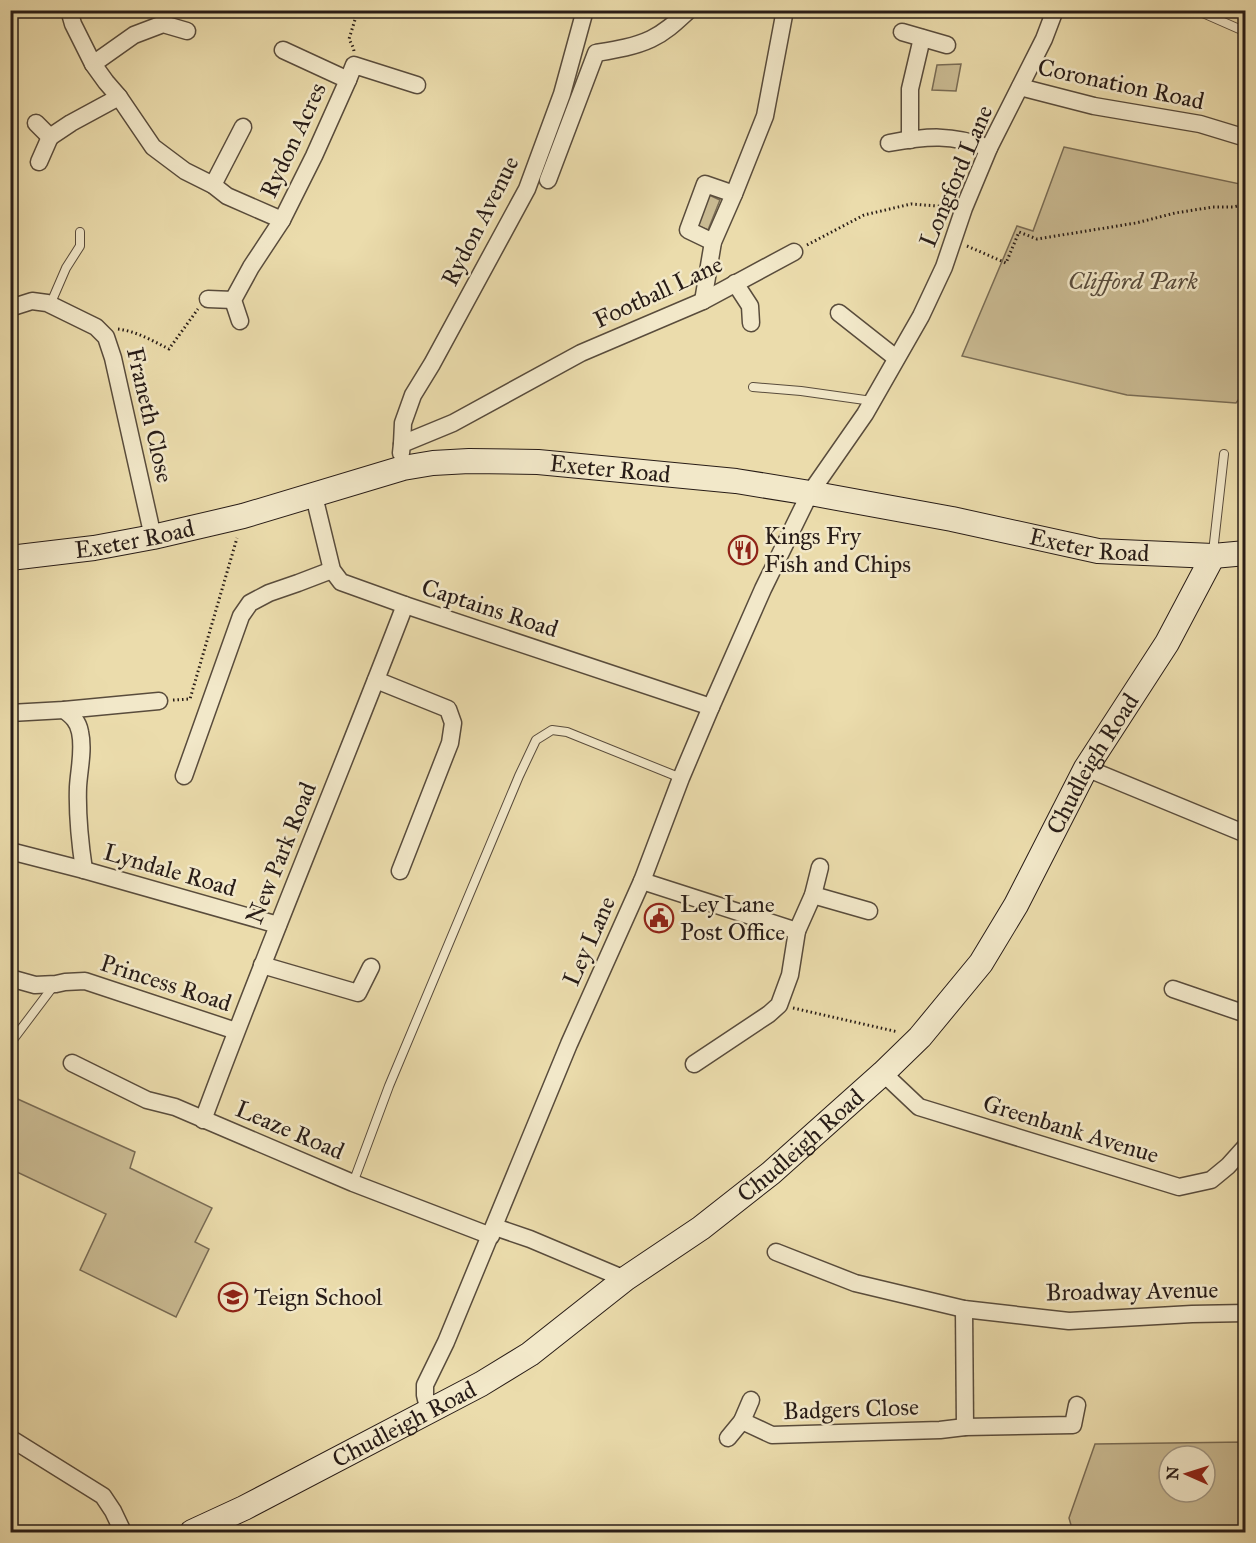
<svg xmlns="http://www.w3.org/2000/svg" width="1256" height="1543" font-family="'IM FELL Great Primer',serif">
<rect width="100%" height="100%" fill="#ebdcac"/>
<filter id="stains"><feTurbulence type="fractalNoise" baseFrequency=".00333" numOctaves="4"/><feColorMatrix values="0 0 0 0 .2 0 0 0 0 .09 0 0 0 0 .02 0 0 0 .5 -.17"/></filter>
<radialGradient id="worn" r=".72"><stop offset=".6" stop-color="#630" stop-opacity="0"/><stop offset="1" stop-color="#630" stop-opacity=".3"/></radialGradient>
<g fill="#cabb93" stroke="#796c55" stroke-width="1.5" fill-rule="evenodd">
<path d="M 961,64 L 956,91 L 932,90 L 937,65 Z"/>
<path d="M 1064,147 L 1245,185 L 1246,390 L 1236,403 L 1127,395 L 962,356 L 1017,226 L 1033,231 Z"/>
<path d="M 707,194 L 720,200 L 708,230 L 694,224 Z"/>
<path d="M 11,1096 L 135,1152 L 130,1168 L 212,1208 L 195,1242 L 209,1249 L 176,1317 L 80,1270 L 106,1214 L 17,1172 L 11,1184 Z"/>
<path d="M 1245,1442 L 1245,1531 L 1244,1531 L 1242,1532 L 1073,1532 L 1069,1518 L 1095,1444 ZM 1169,1456 L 1205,1456 L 1205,1492 L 1169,1492 Z"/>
</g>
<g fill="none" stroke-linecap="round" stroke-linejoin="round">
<g stroke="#594c3c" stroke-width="10">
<g id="lane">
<path d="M 1196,10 L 1246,32"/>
<path d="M 50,305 L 66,268 L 80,246 L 80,232"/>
<path d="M 753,387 L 801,391 L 872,401"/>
<path d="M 1213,552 L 1224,454"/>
<path d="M 12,1041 L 55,984"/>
<path d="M 353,1183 L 389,1086 L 519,776 L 536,740 L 552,730 L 567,732 L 681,778"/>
</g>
</g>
<g stroke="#594c3c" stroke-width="19">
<g id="street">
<path d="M 69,10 L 73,24 L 93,64 L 106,82 L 119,97 L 153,147 L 185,171 L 213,185 L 227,196 L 282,220"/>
<path d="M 902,32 L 947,45"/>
<path d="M 93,64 L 134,35 L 163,24 L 187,31"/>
<path d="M 348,80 L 354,65 L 417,85"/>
<path d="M 1020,87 L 1094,106 L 1200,124 L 1246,138"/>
<path d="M 36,123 L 50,137 L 71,123 L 119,97"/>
<path d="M 910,140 L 910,89 L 922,38"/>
<path d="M 889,143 C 928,136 951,134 989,148"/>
<path d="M 39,162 L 50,137"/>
<path d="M 548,180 L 596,53 C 614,50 634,47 651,39 C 666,32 677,21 689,10"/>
<path d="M 213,185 L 243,127"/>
<path d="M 713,242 L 688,230 L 705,184 L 734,194"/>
<path d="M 735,283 L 750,306 L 751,323"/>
<path d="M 208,299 L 233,300"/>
<path d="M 703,301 L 713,242 L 734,194 L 765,116 L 785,10"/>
<path d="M 10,308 L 32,301 L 47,303 L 96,327 L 106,337 L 113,358 L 153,537"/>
<path d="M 839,313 L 896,358"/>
<path d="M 240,321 L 233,300 L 251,267 L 282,220 L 314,156 L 348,80 L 283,50"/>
<path d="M 402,444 L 403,423 L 413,395 L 432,364 L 527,189 L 562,94 L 585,10"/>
<path d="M 401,453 L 402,444 L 453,423 L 581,353 L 703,301 L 794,252"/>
<path d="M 314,496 L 332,570 L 341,582 L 405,605 L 711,707"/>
<path d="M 376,680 L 448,709 L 453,723 L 450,743 L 400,871"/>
<path d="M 64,710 C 72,716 78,721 80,732 C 84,750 79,769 78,787 C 77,815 80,843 84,870"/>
<path d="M 10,713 L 64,710 L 159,701"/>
<path d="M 1086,768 L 1246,834"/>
<path d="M 184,776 L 241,616 L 250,603 L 269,593 L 298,583 L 332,570"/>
<path d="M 10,851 L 84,870 L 278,925"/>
<path d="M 642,881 L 797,931 L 790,975 L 779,1005 L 769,1014 L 694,1064"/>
<path d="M 813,895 L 869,911"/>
<path d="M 797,931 L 813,895 L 820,867"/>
<path d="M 262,965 L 358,993 L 371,967"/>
<path d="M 10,978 L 35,985 L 56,984 L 65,982 L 85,981 L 236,1031"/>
<path d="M 1173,989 L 1246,1014"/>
<path d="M 72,1063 L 147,1100 L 175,1107 L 353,1183 L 491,1236"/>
<path d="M 883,1073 L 919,1107 L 1179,1187 L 1211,1180 L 1228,1166 L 1246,1146"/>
<path d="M 203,1120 C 267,947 339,777 405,605"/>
<path d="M 495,1227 L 530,1239 L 625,1279"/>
<path d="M 776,1252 L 855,1283 L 964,1309 L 1069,1321 L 1192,1314 L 1246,1313"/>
<path d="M 964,1309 L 965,1427"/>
<path d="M 429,1412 L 425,1395 L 425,1385 L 446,1342 L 569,1044 L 642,881 L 681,778 L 711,707 L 763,589 L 810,493 L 865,414 L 921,316 L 944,267 L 964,208 L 989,148 L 1044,39 L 1055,10"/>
<path d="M 742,1421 L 772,1435 L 940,1430 L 965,1427 L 1073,1425 L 1077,1405"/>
<path d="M 10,1438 L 103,1496 L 113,1511 L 123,1532"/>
<path d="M 728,1438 L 742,1421 L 751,1400"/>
</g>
</g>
<g stroke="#281c17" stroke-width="26">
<g id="secondary">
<path id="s1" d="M 10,558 L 94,548 L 153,537 L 243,516 L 403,468 L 433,463 L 469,461 L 538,462 L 736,481 L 810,493 L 952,519 L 1098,551 L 1213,556 L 1246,553"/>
<path id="s2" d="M 192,1532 L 244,1508 L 481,1384 L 530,1354 L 625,1279 L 701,1228 L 771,1173 L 883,1073 L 920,1037 L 981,963 L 1016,905 L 1086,768 L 1167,643 L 1213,556"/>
</g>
</g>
<g stroke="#281c17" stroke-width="3" stroke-dasharray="1.5 3" stroke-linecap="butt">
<path d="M 303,10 C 318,17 322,20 336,10"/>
<path d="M 354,51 L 353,47 L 349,39 L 358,10"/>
<path d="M 807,245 L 864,215 L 911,204 L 950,207"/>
<path d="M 967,246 L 1006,263 L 1019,232 L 1037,239 L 1136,223 L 1175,213 L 1213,207 L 1233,207 L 1246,204"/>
<path d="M 118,329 C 136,331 153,341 169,349 L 198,309"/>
<path d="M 173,700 L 190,699 L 237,538"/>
<path d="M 793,1008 L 898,1032"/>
</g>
<use href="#lane" stroke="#f2e8c9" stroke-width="8"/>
<use href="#street" stroke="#f2e8c9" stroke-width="16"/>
<use href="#secondary" stroke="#f2e8c9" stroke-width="24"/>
</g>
<defs>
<g id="restaurant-ring" transform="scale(1.5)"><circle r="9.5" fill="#f2e8c9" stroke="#8f2418" stroke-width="1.5"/><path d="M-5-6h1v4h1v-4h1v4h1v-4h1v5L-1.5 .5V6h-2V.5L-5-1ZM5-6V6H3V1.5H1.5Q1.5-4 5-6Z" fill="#8f2418"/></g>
<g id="civic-ring" transform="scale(1.5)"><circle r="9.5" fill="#f2e8c9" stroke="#8f2418" stroke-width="1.5"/><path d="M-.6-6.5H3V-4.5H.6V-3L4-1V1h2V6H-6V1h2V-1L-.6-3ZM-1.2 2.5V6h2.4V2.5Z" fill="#8f2418"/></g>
<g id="school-ring" transform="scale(1.5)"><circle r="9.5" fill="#f2e8c9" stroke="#8f2418" stroke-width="1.5"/><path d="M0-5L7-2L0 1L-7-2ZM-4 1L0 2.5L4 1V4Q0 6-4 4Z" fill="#8f2418"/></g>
</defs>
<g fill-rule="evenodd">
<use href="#restaurant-ring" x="743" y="550"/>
<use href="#civic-ring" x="659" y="918"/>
<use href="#school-ring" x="233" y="1297"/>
</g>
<g text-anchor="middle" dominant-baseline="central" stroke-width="5" stroke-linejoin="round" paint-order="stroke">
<g font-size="24" fill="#281c17" stroke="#f2e8c9">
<text transform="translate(1121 84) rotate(12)">Coronation Road</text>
<text transform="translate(293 140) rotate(-65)">Rydon Acres</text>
<text transform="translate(956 176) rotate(-67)">Longford Lane</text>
<text transform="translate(480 221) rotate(-63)">Rydon Avenue</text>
<text transform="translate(658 292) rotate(-25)">Football Lane</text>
<text transform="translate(150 415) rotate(77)">Franeth Close</text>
<text stroke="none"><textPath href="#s1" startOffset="612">Exeter Road</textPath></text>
<text stroke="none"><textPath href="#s1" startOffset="126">Exeter Road</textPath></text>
<text stroke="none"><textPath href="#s1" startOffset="1098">Exeter Road</textPath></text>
<text transform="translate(490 608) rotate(18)">Captains Road</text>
<text stroke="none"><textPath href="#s2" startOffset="1210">Chudleigh Road</textPath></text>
<text transform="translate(281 853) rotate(-68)">New Park Road</text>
<text transform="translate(170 870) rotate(16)">Lyndale Road</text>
<text transform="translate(589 941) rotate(-66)">Ley Lane</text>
<text transform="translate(166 983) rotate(18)">Princess Road</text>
<text transform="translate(1071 1129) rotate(17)">Greenbank Avenue</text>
<text transform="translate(290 1130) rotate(23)">Leaze Road</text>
<text stroke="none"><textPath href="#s2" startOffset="724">Chudleigh Road</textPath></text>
<text transform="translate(1132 1291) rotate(-1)">Broadway Avenue</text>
<text transform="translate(851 1409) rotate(-2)">Badgers Close</text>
<text stroke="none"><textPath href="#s2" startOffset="238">Chudleigh Road</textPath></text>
</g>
<g font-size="24" font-style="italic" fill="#594c3c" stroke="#f2e8c9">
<text x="1133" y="281">Clifford Park</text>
</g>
<g font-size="24" fill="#281c17" stroke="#f2e8c9" text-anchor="start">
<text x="764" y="536">Kings Fry<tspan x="764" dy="28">Fish and Chips</tspan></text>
<text x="680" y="904">Ley Lane<tspan x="680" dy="28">Post Office</tspan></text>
<text x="254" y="1297">Teign School</text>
</g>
</g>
<rect width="1256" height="1543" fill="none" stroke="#ebdcac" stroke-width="36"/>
<rect x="12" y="12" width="1232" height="1519" fill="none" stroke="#281c17" stroke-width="3"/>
<rect x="18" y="18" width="1220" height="1507" fill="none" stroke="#281c17" stroke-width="1.5"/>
<g transform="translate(1187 1474) rotate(273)"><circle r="28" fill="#f2e8c9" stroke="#a19682" stroke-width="1.5"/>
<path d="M0-4.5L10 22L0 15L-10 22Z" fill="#8f2418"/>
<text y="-9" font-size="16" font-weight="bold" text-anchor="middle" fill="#281c17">N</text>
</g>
<rect width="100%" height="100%" filter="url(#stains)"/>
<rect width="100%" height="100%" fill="url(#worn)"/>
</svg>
